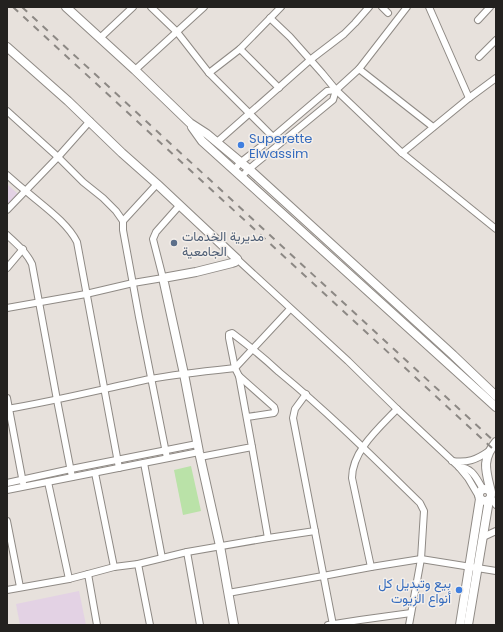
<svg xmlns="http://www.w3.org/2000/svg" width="503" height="632" font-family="Poppins,Vazirmatn,sans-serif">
<rect width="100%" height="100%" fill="#e7e1dc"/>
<g fill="#e3d2e4">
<path d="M 7,184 L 18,194 L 7,206 Z"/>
<path d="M 79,591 L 86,625 L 20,625 L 16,604 Z"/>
</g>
<path fill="#bae2a8" d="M 191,466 L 201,511 L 183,515 L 174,470 Z"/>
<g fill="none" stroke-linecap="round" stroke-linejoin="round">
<g stroke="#8f8a85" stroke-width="8">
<g id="street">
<path d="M 151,7 L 177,32 L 209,73 L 240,49 L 281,7"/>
<path d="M 382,7 L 388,13"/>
<path d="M 429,7 L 469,98"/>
<path d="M 270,18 L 290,37 L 322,73 L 336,90 L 402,153 L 496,229"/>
<path d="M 478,20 L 490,7"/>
<path d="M 100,38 L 133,7"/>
<path d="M 240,49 L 279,88"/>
<path d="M 479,57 L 496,40"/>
<path d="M 359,69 L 433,127"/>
<path d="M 135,70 L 204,7"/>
<path d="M 209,73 L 273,137"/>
<path d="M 7,111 L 58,157 L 83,182 L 103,198 L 116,211 L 123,221 L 123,230 L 139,317 L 167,458"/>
<path d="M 217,142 L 310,60 L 344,34 L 355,23 L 369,7"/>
<path d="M 402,153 L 469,98 L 496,78"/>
<path d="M 234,170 L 241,162 L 273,137 L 327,91 L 336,90"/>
<path d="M 7,175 C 13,180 19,186 26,191 C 43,206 67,222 77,242 L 119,468"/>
<path d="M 242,176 L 249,169 L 333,100 L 336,90 L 359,69 L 407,7"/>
<path d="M 7,210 L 58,157 L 90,121"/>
<path d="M 123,221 L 157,184"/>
<path d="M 7,235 C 17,244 26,252 32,264 L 57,400 L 72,477"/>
<path d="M 237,259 L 348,361 L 397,409 L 459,467 L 468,478 L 478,495"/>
<path d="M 7,268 L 23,249"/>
<path d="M 7,308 L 86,294 L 133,283 L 163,278 L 153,239 L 156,232 L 179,206"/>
<path d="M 239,376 L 274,407 C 275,410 276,411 274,413 L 247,417"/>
<path d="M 306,394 L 295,409 L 293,418 L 333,625"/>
<path d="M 7,398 L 23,483"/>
<path d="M 7,409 C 55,401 103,389 150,379 C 178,374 207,371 235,368 L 290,309"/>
<path d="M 252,447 L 268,538"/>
<path d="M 200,457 L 252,447 L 239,376 L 235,368 L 229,338 L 229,334 L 232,333 C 248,345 264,358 279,372 C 329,413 374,458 420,503 L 424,511 L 421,559 L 409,625"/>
<path d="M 452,461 C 468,463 476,460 489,451"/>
<path d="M 144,463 L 162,558"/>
<path d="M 459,467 C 473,468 476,478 483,489"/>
<path d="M 95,473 L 114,567"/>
<path d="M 48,482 L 69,579"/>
<path d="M 7,483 L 71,469 L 197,444"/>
<path d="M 7,490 L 199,452"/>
<path d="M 491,498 L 496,505"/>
<path d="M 7,521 L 20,587"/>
<path d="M 483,537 L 496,531"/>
<path d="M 187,552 L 200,625"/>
<path d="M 138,564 L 150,625"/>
<path d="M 371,567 L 352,478 C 352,451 379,428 397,409"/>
<path d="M 88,574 L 114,567 L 138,564 L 187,552 L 268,538 L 315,531"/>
<path d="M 7,590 L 69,579 L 88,574 L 97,625"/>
<path d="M 228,593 L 323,576 L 371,567 L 421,559 L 496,571"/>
<path d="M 328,625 L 360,620 L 411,613"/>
</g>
</g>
<g stroke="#8f8a85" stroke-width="10">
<g id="secondary">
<path d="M 66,7 L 135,70 L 190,123 L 207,134 L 249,169 L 453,355 L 496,396"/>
<path d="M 7,47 L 68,101 L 122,153 L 157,184 L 237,259 L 235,262 L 232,263 L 196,272 L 163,278 L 184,374 L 199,452 L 220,546 L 234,625"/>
<path d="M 192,127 L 202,141 L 496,407"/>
<circle cx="485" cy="495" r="6"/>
<path d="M 491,492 C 486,471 481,460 496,442"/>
<path d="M 460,625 L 480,499"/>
<path d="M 468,625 L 489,500"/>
</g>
</g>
<use href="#street" stroke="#fff" stroke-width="6"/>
<use href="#secondary" stroke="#fff" stroke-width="8"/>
<g stroke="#8c8884" stroke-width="2" stroke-dasharray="7 7" stroke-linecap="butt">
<path d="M 13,7 L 492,448 L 496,453"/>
<path d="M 22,7 L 496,443"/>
</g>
</g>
<g fill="#3f7fe0" stroke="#f4efea" stroke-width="1.5">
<circle cx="241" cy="145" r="4"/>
<circle cx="459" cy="590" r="4"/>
</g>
<circle fill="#5c6f8a" stroke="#f4efea" stroke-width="1.5" cx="174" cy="243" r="4"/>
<g text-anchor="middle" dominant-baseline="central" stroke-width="3" stroke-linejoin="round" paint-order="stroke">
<g font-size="13" fill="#366cbe" stroke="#f4efea" text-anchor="start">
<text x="249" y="138">Superette<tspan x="249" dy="15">Elwassim</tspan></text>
<text x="451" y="583" text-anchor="end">بيع وتبديل كل<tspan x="451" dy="15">أنواع الزيوت</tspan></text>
</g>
<g font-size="13" fill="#4e5e75" stroke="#f4efea" text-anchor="start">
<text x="182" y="236">مديرية الخدمات<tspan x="182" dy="15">الجامعية</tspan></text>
</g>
</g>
<rect width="503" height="632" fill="none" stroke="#23211f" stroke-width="16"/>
</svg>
